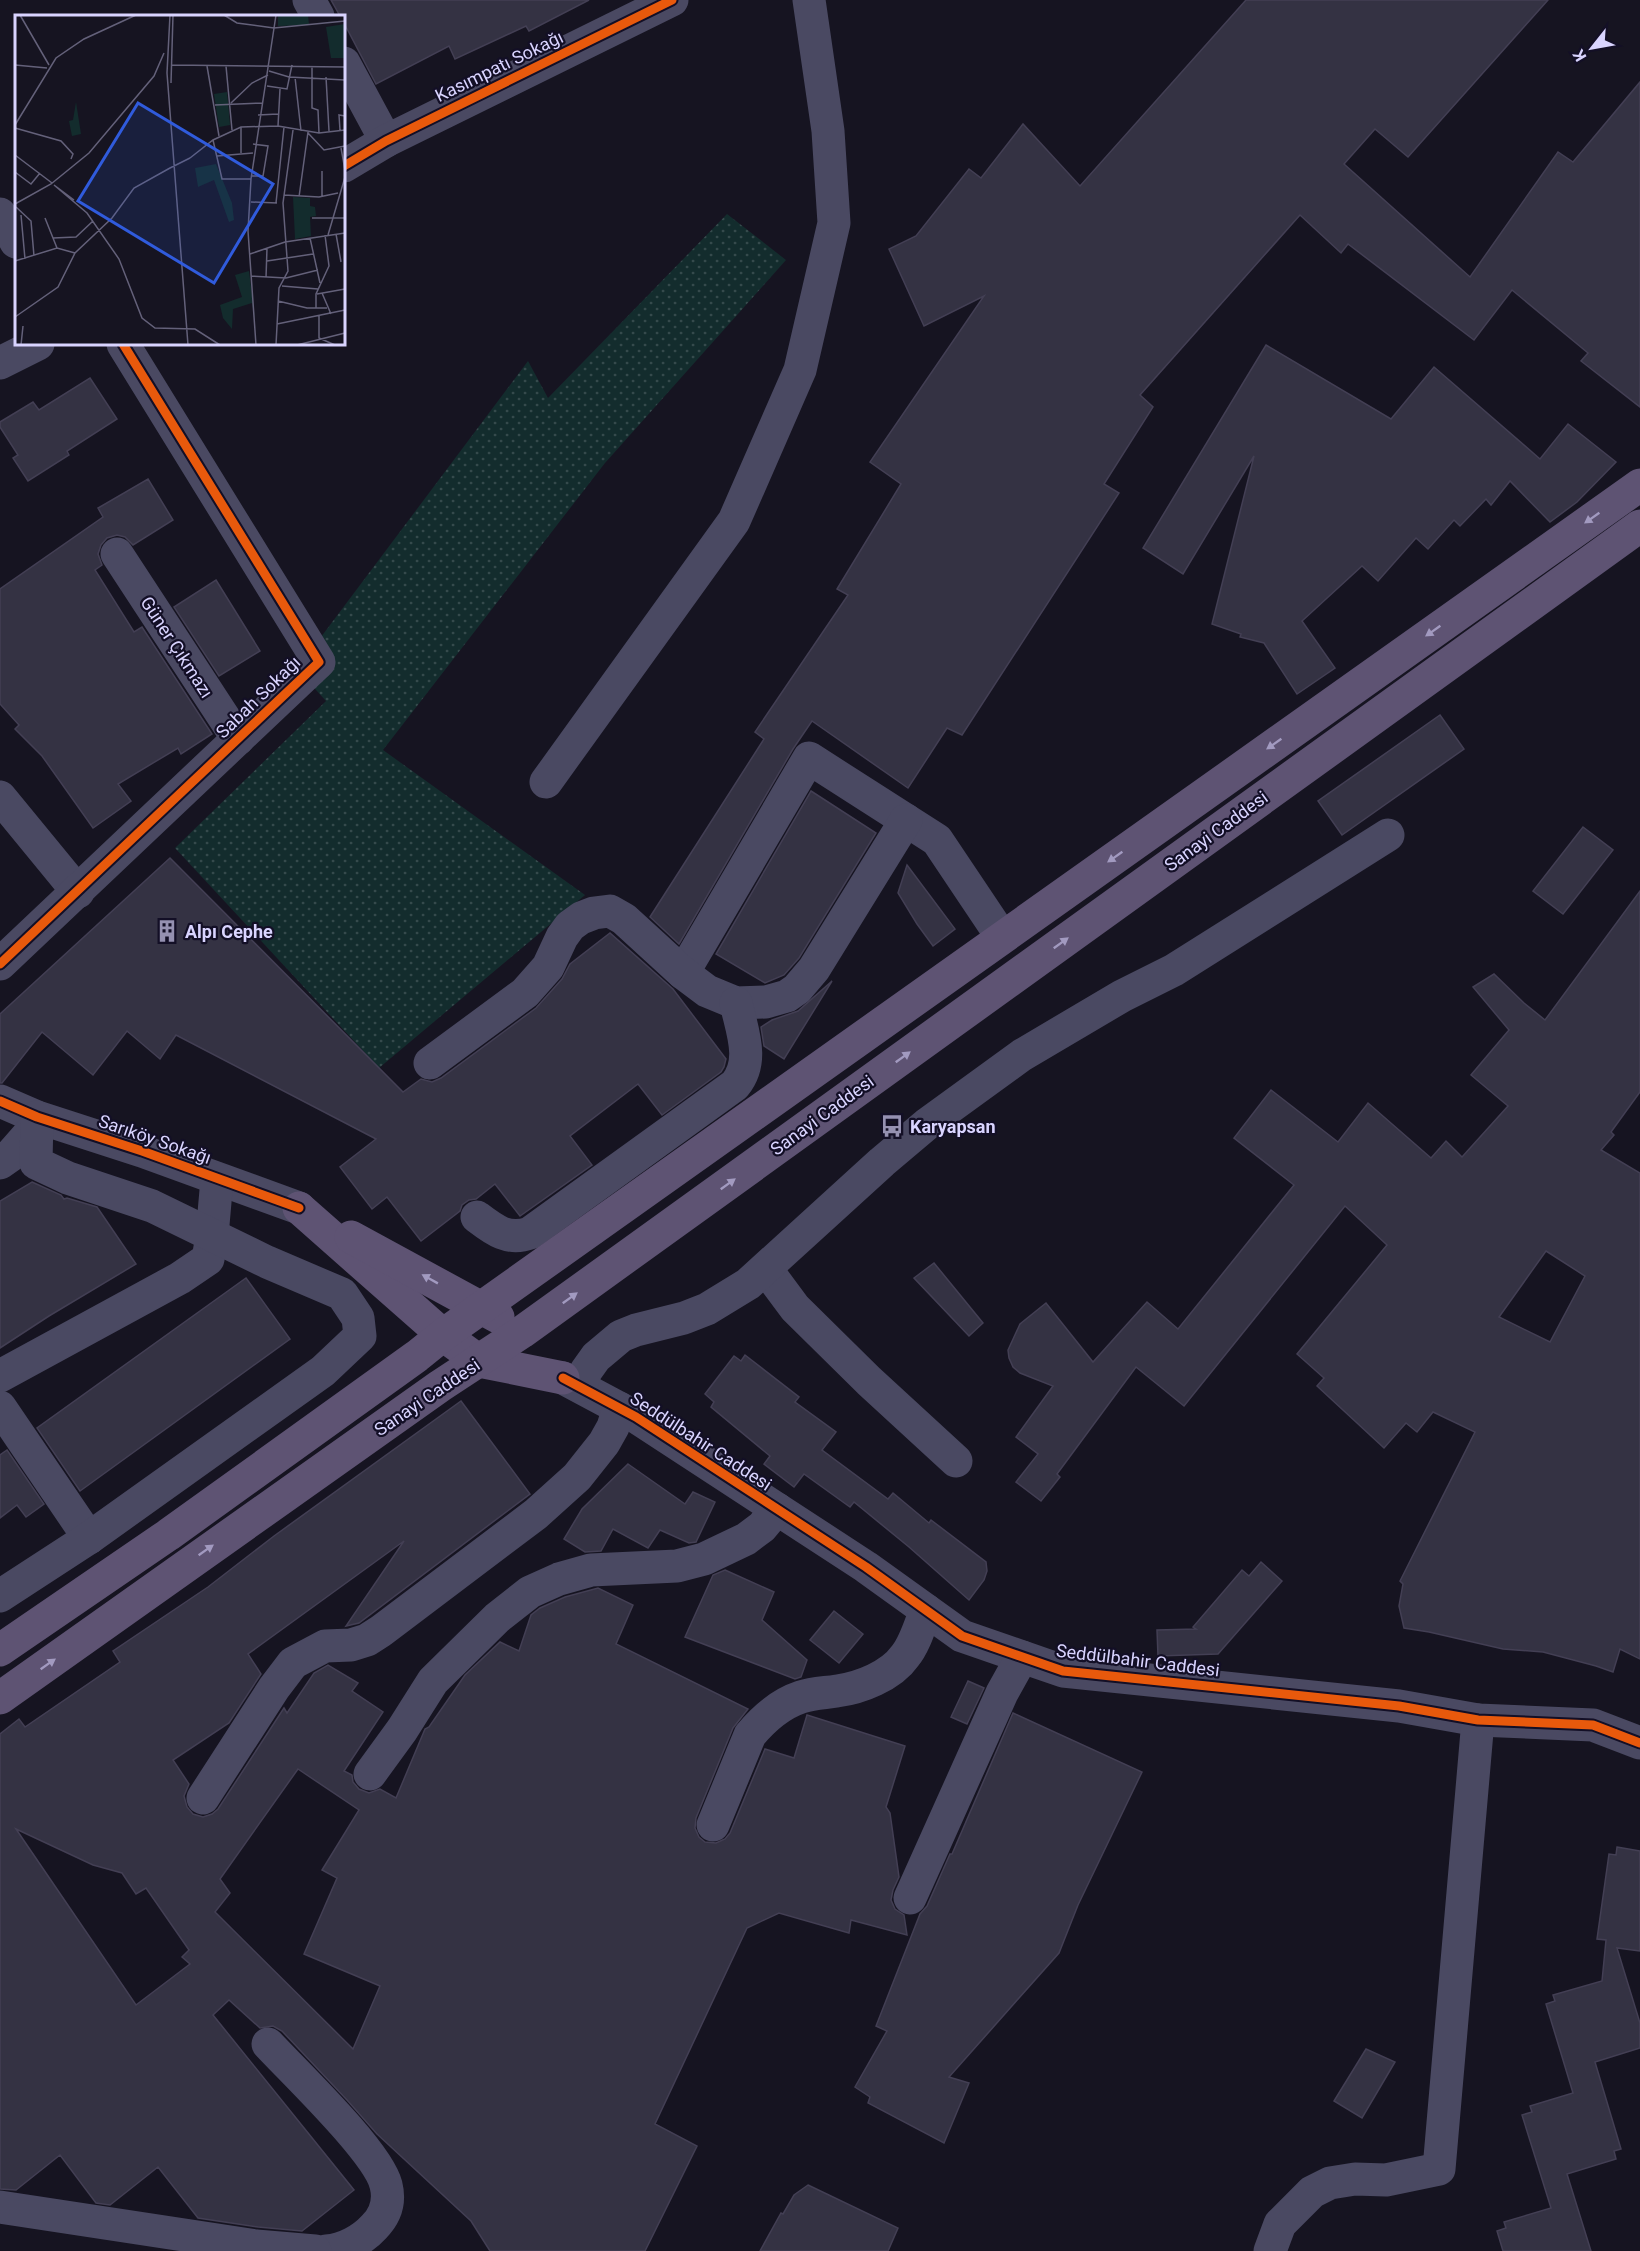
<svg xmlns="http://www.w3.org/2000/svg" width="1640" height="2251" font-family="Roboto,sans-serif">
<defs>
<pattern id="grass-dots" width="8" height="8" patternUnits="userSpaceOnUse" patternTransform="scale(1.5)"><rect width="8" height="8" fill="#132c2d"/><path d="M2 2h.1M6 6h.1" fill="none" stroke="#354a4c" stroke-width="1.8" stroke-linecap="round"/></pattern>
</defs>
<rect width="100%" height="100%" fill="#161421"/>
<path fill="url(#grass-dots)" d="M 727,214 L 786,260 L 605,463 L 383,750 L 585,895 L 379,1068 L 175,848 L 326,701 L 297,669 L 528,361 L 548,398 Z"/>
<g fill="#343243" stroke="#433f54" stroke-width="1.5" fill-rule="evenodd">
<path d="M 331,0 L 589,0 L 529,31 L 526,26 L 455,59 L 449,46 L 376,84 L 344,23 L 344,16 L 340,16 Z"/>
<path d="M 1246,0 L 1548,0 L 1408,157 L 1375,129 L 1344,164 L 1470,277 L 1558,152 L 1573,162 L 1640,82 L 1640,407 L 1581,361 L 1588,353 L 1512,290 L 1474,340 L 1348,244 L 1341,253 L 1300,215 L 1140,395 L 1153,407 L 1104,484 L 1119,493 L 962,735 L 947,728 L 908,788 L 812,721 L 793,749 L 679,944 L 650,917 L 764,739 L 755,732 L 848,595 L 837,589 L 901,484 L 870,462 L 984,296 L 924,326 L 889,249 L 916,236 L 969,169 L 981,178 L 1023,124 L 1080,186 Z"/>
<path d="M 1266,345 L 1391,419 L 1434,367 L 1540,459 L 1568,424 L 1616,462 L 1577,502 L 1550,522 L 1510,481 L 1491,505 L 1486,499 L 1460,526 L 1454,520 L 1428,549 L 1416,538 L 1378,581 L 1362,566 L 1302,621 L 1335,668 L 1297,694 L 1264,643 L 1240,637 L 1241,634 L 1212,624 L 1254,456 L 1183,574 L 1143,548 Z"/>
<path d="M 90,378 L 117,419 L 67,451 L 69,455 L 28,481 L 13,458 L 18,455 L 0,427 L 0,422 L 33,402 L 39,410 Z"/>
<path d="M 148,479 L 173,520 L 133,545 L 125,537 L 117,535 L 107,538 L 101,545 L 98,554 L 102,565 L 95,570 L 134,632 L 142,627 L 212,734 L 181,754 L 178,748 L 118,784 L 131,801 L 93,828 L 42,756 L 15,729 L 19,725 L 0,704 L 0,589 L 103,517 L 98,508 Z"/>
<path d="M 216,580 L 260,651 L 219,676 L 174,607 Z"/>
<path d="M 1440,715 L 1464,749 L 1342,835 L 1318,801 Z"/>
<path d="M 811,791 L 876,833 L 799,958 L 784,975 L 765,983 L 716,954 Z"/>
<path d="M 1583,827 L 1613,850 L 1563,914 L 1533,891 Z"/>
<path d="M 170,858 L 403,1092 L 421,1079 L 432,1082 L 441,1078 L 536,1008 L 562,979 L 570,964 L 610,933 L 673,989 L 726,1059 L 724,1067 L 721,1072 L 662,1115 L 638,1084 L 570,1136 L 592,1165 L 520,1216 L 495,1184 L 476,1199 L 469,1200 L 462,1205 L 460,1211 L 421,1241 L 387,1197 L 372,1209 L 340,1167 L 376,1139 L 176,1035 L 160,1059 L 127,1031 L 93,1075 L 42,1032 L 2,1083 L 0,1083 L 0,1014 Z"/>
<path d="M 907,865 L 955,929 L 933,946 L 917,924 L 898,893 Z"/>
<path d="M 1640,891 L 1640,1092 L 1611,1132 L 1614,1135 L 1601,1150 L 1640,1173 L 1640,1659 L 1620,1649 L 1613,1672 L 1596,1666 L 1543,1652 L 1503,1649 L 1429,1632 L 1404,1628 L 1399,1606 L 1403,1584 L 1400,1581 L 1475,1432 L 1433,1412 L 1417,1432 L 1406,1423 L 1384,1448 L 1317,1386 L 1324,1378 L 1297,1354 L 1387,1245 L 1345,1206 L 1184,1406 L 1136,1367 L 1057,1474 L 1060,1477 L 1041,1501 L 1016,1482 L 1038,1454 L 1016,1437 L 1053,1386 L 1020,1373 L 1013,1367 L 1009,1358 L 1008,1350 L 1020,1324 L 1046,1303 L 1093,1362 L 1147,1302 L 1178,1329 L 1294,1185 L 1234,1138 L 1271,1090 L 1338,1142 L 1368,1103 L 1431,1158 L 1446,1141 L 1462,1157 L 1508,1106 L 1471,1075 L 1509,1030 L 1473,987 L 1494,974 L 1524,1003 L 1545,1020 ZM 1546,1251 L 1585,1276 L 1550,1342 L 1499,1317 Z"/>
<path d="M 832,981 L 784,1059 L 764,1046 L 761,1027 L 772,1020 L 798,1011 Z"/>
<path d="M 32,1182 L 61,1195 L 64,1199 L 67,1198 L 97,1207 L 136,1264 L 49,1316 L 0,1348 L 0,1201 Z"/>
<path d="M 934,1263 L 983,1323 L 969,1336 L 914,1278 Z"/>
<path d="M 246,1278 L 290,1339 L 80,1491 L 37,1428 Z"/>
<path d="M 745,1355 L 799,1397 L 795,1402 L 836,1432 L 822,1450 L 888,1499 L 893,1493 L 929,1523 L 931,1520 L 986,1562 L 987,1571 L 984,1580 L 969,1600 L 909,1547 L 854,1502 L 850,1507 L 804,1474 L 794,1487 L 764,1464 L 770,1456 L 711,1407 L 714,1402 L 705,1394 L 734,1356 L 741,1361 Z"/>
<path d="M 461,1401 L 530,1494 L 359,1623 L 346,1626 L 404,1541 L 248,1654 L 261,1674 L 229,1723 L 173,1760 L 189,1784 L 184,1796 L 187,1807 L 193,1814 L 203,1817 L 212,1814 L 218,1809 L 284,1708 L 287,1713 L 314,1673 L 328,1665 L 358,1683 L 352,1691 L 383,1712 L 344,1771 L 352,1775 L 353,1782 L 359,1789 L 369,1793 L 380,1789 L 396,1798 L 425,1729 L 429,1727 L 465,1675 L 500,1642 L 519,1651 L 531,1615 L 540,1608 L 565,1597 L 598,1588 L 633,1605 L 616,1644 L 748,1709 L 733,1728 L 696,1818 L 695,1828 L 699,1837 L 705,1842 L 716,1843 L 725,1839 L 730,1833 L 765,1749 L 794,1758 L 807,1715 L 905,1746 L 886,1807 L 890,1813 L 899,1877 L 893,1890 L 891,1900 L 895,1909 L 904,1915 L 907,1935 L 851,1920 L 849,1933 L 779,1913 L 747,1928 L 655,2124 L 697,2146 L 645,2251 L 490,2251 L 471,2221 L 377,2134 L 347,2100 L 282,2031 L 273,2026 L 260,2028 L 229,2000 L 213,2015 L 354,2190 L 302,2231 L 258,2227 L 198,2218 L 158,2167 L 110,2205 L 96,2203 L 60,2155 L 16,2190 L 0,2189 L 0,1734 L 19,1719 L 25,1727 L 120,1662 L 113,1651 L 208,1587 L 274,1536 ZM 298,1769 L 359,1810 L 322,1870 L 337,1878 L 304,1954 L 380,1986 L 353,2049 L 215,1912 L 230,1893 L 220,1879 ZM 16,1829 L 93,1865 L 122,1873 L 136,1894 L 146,1888 L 189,1950 L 182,1957 L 190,1964 L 136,2005 Z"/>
<path d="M 7,1450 L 44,1504 L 26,1517 L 17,1505 L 0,1518 L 0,1455 Z"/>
<path d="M 628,1464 L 685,1504 L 693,1492 L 715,1502 L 696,1542 L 689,1543 L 660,1530 L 648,1548 L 613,1529 L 601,1551 L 585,1552 L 564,1539 L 582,1509 Z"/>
<path d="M 1261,1562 L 1282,1581 L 1218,1654 L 1158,1656 L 1157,1630 L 1196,1629 L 1193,1627 L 1242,1570 L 1249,1576 Z"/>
<path d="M 725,1570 L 774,1592 L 762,1620 L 807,1660 L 801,1677 L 795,1679 L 685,1637 L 713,1575 Z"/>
<path d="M 834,1611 L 863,1634 L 839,1663 L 810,1640 Z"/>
<path d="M 968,1681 L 984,1688 L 967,1724 L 951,1717 Z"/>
<path d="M 1013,1713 L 1142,1772 L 1078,1905 L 1059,1953 L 949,2077 L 969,2083 L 944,2143 L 868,2103 L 870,2097 L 855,2087 L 887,2031 L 876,2026 L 920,1914 L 927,1906 L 950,1854 L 952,1854 Z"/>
<path d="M 1617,1847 L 1640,1851 L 1640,1951 L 1617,1948 L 1640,2023 L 1640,2048 L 1595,2062 L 1621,2149 L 1614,2151 L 1616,2159 L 1567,2174 L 1591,2251 L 1503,2251 L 1497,2231 L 1506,2228 L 1504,2222 L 1551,2208 L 1522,2115 L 1532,2112 L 1530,2106 L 1573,2093 L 1546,2004 L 1555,2001 L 1553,1995 L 1602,1981 L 1606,1940 L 1597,1939 L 1609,1854 L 1616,1855 Z"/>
<path d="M 1366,2049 L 1395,2062 L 1362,2118 L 1334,2101 Z"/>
<path d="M 808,2185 L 898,2228 L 888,2251 L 760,2251 L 781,2213 L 783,2214 L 794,2195 Z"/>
</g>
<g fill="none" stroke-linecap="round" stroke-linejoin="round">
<g stroke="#4a4962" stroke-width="33">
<path d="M 309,0 L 318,16"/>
<path d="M 344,63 L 386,141"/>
<path d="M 344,166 L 386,141 L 672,0"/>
<path d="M 0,214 L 16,242"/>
<path d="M 0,363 L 38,344"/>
<path d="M 117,554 L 238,739"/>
<path d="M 546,782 L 734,521 L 800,370 L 834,223 L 828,131 L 809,0"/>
<path d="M 0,797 L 78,892"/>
<path d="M 0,964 L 319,662 L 123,344"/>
<path d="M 683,973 L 809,758 L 937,840 L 1002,937"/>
<path d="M 430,1063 L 525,993 L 548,967 L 562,937 L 570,926 L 581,918 L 594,913 L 610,911 L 624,919 L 683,973 L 707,991 L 736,1003 L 766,1002 L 787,996 L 797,989 L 814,969 L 906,820"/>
<path d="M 0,1101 L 37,1117 L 142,1151 L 299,1208"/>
<path d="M 0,1163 L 10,1156 L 37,1125"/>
<path d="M 477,1217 C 494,1230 508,1241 530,1233 L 735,1085 C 755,1061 742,1031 736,1003"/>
<path d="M 766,1269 L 795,1308 L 869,1381 L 956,1461"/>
<path d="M 0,1376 L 180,1278 L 208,1259 L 212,1236 L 217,1179"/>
<path d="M 563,1378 L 636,1417 L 866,1567 L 962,1636 L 1063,1671 L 1399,1706 L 1478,1720 L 1593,1725 L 1640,1743"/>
<path d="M 580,1386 L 586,1371 L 596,1357 L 621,1336 L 636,1330 L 684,1318 L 707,1309 L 748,1284 L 882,1162 L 927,1124 L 1022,1055 L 1122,996 L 1174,970 L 1388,835"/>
<path d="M 0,1407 L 89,1538"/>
<path d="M 0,1596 L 89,1538 L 323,1371 L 360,1336 L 358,1318 L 342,1294 L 267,1262 L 152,1206 L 68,1178 L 36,1163 L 37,1117"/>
<path d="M 370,1774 L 402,1730 L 433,1681 L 497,1618 L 530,1592 L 559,1579 L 591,1570 L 677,1566 L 704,1559 L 746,1539 L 762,1527 L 777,1509"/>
<path d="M 203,1798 L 274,1688 L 293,1663 L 325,1646 L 351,1645 L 367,1640 L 381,1631 L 536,1514 L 577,1477 L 604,1443 L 613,1427 L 619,1408"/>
<path d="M 713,1825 L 750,1735 C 764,1718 780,1704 801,1697 C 813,1693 824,1693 837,1691 C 860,1688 891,1676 905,1656 C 915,1644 920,1625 926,1610"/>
<path d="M 910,1898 L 1002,1693 L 1022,1657"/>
<path d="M 268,2044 C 294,2072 378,2152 386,2185 C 390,2201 386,2215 374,2227 C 362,2240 344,2250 326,2251"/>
<path d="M 0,2207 L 256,2246 L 315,2251"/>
<path d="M 1270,2251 L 1280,2224 L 1312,2192 L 1330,2183 L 1355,2179 L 1386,2180 L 1439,2169 L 1478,1720"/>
</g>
<g stroke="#5e5373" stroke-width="33">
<path d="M 299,1208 L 443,1335 L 479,1361 L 563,1378"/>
<path d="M 351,1237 L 498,1317"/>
<path d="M 0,1650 L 168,1535 L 417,1356 L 443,1335 L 1640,485"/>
<path d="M 0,1698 L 440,1386 L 522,1332 L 1640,526"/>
</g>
<g stroke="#130f26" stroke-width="13">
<g id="cycleway">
<path d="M 344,166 L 386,141 L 672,0"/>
<path d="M 0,964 L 319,662 L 123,344"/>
<path d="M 0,1101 L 37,1117 L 142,1151 L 299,1208"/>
<path d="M 563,1378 L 636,1417 L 866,1567 L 962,1636 L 1063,1671 L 1399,1706 L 1478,1720 L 1593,1725 L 1640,1743"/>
</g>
</g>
<use href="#cycleway" stroke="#e8590c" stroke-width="9"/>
</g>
<defs><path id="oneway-solid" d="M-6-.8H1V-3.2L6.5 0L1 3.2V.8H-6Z" transform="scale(1.5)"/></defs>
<g fill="#a29ac0">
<use href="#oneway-solid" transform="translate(1592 518) rotate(145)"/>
<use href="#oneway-solid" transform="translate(1433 631) rotate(145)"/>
<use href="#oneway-solid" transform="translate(1274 744) rotate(145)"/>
<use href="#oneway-solid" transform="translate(1115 857) rotate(145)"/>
<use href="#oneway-solid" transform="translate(1061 943) rotate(-36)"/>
<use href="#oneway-solid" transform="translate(903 1057) rotate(-36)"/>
<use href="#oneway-solid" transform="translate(728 1184) rotate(-36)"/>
<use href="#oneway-solid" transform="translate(430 1279) rotate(-151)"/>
<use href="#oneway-solid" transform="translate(570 1298) rotate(-36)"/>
<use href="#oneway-solid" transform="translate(206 1550) rotate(-35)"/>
<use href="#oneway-solid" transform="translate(48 1664) rotate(-35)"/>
</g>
<defs>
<g id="building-bare" transform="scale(1.8)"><path d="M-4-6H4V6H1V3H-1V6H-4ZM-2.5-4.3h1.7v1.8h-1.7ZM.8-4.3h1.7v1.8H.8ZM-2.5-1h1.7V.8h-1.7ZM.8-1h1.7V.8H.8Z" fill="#9591b1" stroke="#130f26" stroke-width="2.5" paint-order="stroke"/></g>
<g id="bus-bare" transform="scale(1.8)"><path d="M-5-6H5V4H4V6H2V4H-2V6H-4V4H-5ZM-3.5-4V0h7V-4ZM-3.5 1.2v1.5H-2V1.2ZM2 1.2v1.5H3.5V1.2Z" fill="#9591b1" stroke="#130f26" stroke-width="2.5" paint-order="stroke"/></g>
</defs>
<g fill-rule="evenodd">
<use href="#building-bare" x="167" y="931"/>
<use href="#bus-bare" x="892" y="1126"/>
</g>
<g text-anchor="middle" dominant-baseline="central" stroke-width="4.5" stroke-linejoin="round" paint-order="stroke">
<g font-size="18" fill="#d9d4ff" stroke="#130f26">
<text transform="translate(499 66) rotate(-26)">Kasımpatı Sokağı</text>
<text transform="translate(177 647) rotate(57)">Güner Çıkmazı</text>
<text transform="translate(258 697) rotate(-44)">Sabah Sokağı</text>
<text transform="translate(1216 831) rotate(-36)">Sanayi Caddesi</text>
<text transform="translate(822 1115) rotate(-36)">Sanayi Caddesi</text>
<text transform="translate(155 1139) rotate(19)">Sarıköy Sokağı</text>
<text transform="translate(427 1397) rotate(-34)">Sanayi Caddesi</text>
<text transform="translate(701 1441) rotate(33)">Seddülbahir Caddesi</text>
<text transform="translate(1138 1660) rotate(7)">Seddülbahir Caddesi</text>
</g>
<g font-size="18" font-weight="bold" fill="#d9d4ff" stroke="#130f26" text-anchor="start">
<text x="185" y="931">Alpı Cephe</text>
<text x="910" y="1126">Karyapsan</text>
</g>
</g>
<g transform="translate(15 15)">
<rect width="330" height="330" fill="#161421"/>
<path d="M 263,0 L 293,0 L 294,10 L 263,11 ZM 330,9 L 330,43 L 316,43 L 311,12 ZM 212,77 L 215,110 L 204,112 L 199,79 ZM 61,87 L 66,119 L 57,121 L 54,106 L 58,105 ZM 201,149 L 217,188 L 219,205 L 214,207 L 199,165 L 183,172 L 180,153 ZM 278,182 L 295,183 L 295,191 L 300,192 L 301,201 L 295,202 L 296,221 L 280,224 ZM 234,256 L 240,304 L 237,288 L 218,294 L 217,314 L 208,303 L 205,290 L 227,282 L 220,260 Z" fill="#132c2d"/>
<path fill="none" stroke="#64617a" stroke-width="1.5" d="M 5,0 L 34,50M 155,0 L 152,58 L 173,330M 209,0 L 222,8 L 259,13 L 330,6M 0,50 L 32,53M 157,50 L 330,52M 192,51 L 204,121M 211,51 L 217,115M 297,51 L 297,93 L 303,95 L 304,118M 254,56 L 274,62 L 330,65M 280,62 L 286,116M 311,62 L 314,116M 156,68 L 158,0M 252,71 L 272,74 L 277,50M 216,88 L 237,68 L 253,60M 200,90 L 247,88M 243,100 L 263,99M 0,110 L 41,43 L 69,24 L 121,0M 263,111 L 265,74M 226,112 L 226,138M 0,113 L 46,126 L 58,139 L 56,144M 325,115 L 324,100 L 330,101M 293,118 L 309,135 L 330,131M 198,125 L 207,164 L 236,164M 326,133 L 330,155M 0,140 L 37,168M 202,141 L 238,138M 175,143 L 198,125 L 226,112 L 263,111 L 304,118 L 330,115M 155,153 L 175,143M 0,157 L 16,169 L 25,158M 236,161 L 248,161 L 253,131 L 238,129M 39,170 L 72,198 L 104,244 L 127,303 L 140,313 L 180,314 L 205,330M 39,170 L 59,185M 269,180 L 304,182 L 323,178M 307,181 L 307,156M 284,182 L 293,117M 236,187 L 262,188M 261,188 L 269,112M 0,189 L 36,169 L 74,138 L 139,61 L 149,38M 1,192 L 16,206 L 19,241M 6,200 L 10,244M 30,203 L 42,233M 297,203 L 330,203M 321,219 L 326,247M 313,220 L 330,162M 38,223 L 61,222 L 78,206M 295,223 L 305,268M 235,239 L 270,227 L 330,218M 0,246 L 42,233 L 60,238M 252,246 L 298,239M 236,261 L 271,263 L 303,255M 251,263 L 252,233M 267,271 L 303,274M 307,278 L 316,299M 302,279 L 330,274M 263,286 L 292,293 L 312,293M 301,293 L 301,279 L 314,251 L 310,220M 304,301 L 304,323 L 320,330M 0,302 L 43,272 L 60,238 L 97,203 L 119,173 L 155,153M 262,309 L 330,295M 6,330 L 8,311M 241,330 L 233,216 L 236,164 L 261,0M 261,330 L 264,273 L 273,256 L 268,188 L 278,115M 282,330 L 330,318"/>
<path fill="#305bdc" fill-opacity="0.15" stroke="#305bdc" stroke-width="3" d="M 123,88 L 258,169 L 199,268 L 63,186 Z"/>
<rect width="330" height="330" fill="none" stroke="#d9d4ff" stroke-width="3"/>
</g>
<g transform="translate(1592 48) rotate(239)" stroke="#130f26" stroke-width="4.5" paint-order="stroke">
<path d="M0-4.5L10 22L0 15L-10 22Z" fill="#d9d4ff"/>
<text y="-9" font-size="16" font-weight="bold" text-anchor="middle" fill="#d9d4ff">K</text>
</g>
</svg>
